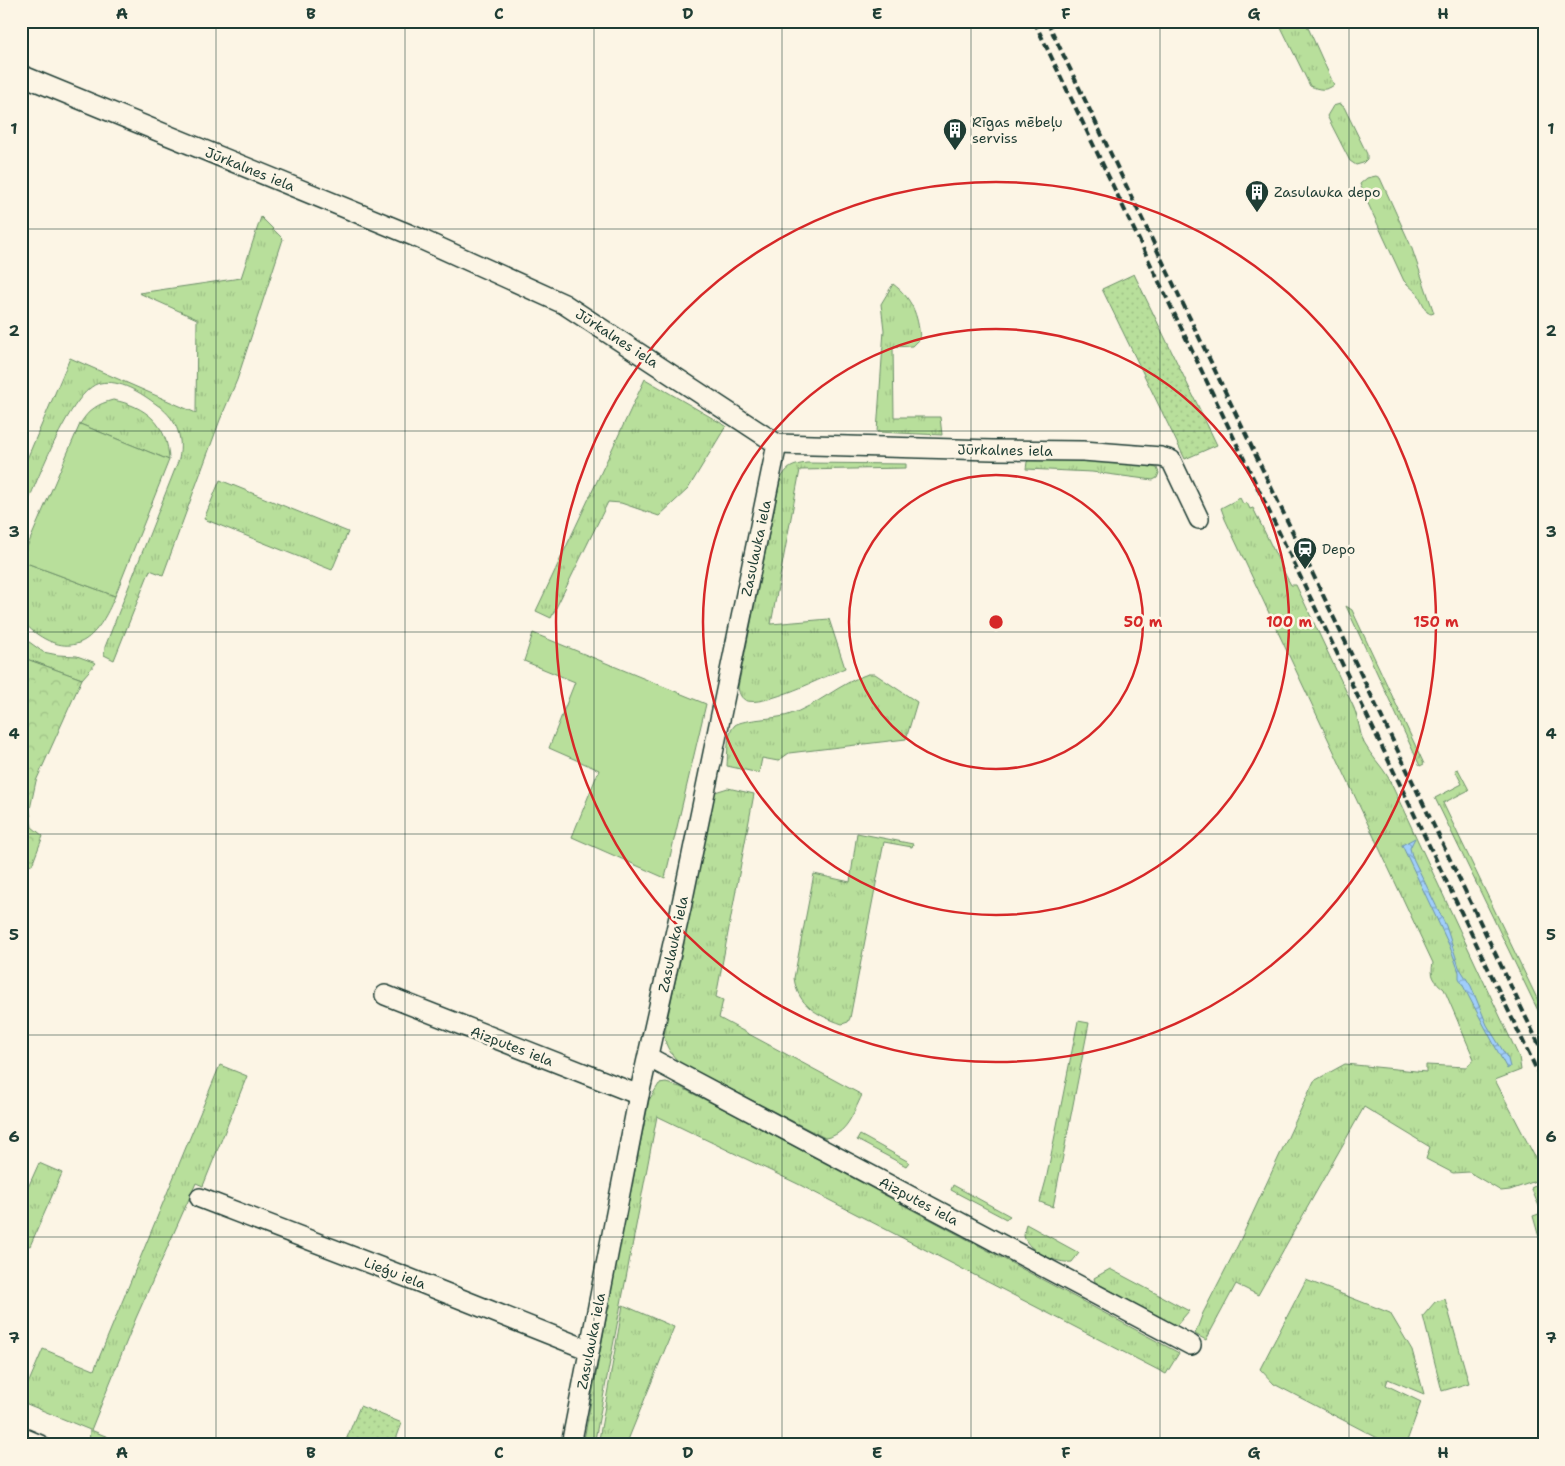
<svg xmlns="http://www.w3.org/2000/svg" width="1565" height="1466" font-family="'Shantell Sans',sans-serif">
<defs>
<pattern id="grass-tufts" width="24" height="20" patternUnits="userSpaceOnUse" patternTransform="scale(1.25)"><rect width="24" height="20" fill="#b8df9b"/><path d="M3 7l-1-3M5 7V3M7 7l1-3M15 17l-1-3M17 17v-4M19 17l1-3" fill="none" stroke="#9ec086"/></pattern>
<pattern id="forest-crowns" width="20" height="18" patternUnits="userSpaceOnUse" patternTransform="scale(1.25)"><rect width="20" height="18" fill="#b8df9b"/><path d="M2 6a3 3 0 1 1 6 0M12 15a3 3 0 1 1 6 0" fill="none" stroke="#9ec086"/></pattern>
<pattern id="garden-dots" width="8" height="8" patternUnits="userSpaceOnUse" patternTransform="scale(1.25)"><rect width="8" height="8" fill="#b8df9b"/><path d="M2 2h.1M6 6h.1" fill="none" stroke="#9ec086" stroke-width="1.8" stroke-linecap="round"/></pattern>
<pattern id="water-waves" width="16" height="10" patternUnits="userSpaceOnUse" patternTransform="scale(1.25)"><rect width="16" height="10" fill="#a0cefb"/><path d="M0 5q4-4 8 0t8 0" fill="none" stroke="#82a8cc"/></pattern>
</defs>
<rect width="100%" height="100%" fill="#fcf5e5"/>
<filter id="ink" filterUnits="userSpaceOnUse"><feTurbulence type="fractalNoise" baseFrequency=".02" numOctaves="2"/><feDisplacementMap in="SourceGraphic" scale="10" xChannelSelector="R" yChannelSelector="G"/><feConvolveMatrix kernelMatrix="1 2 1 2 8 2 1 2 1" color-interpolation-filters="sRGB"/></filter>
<g filter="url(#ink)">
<g fill="url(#grass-tufts)" stroke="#6c8e68">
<path d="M 1278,21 L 1305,21 L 1334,85 C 1326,91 1320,90 1310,86 Z"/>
<path d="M 1340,104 L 1344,107 L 1367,154 L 1367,159 L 1363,163 L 1356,165 L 1350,161 L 1327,116 L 1333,106 Z"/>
<path d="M 1376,176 L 1380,178 L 1411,246 L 1434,313 L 1431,314 L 1427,312 L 1418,294 L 1404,281 L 1365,197 L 1360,184 L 1367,178 Z"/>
<path d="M 261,217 L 283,239 L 237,380 L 220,420 L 163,575 L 150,570 L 114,660 L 104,655 L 105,647 L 179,459 C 184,435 175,417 156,404 C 141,393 120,379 100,383 C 70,389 34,490 21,518 L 21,473 L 70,358 L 196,413 L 197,319 L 139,293 L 241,278 Z"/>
<path d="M 893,284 C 912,298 918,315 920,338 L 912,346 L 893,347 L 894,417 L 940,417 L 942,435 L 877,432 L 884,330 L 881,304 Z"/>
<path d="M 645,379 L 726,426 L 688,489 L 659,516 L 621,503 L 608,502 L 551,618 L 536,611 Z"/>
<path d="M 113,400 C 146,406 168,425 169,460 L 80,424 C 89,409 98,404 113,400 Z"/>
<path d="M 1030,459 C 1072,459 1116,460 1157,468 L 1159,473 L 1157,478 L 1153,480 L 1092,472 L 1026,469 L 1027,462 Z"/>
<path d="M 807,463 L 906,464 L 906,468 L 800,470 L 771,624 L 829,619 L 845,668 C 828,675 761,709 745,700 C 740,697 739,692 738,687 L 780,480 C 787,467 792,465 807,463 Z"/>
<path d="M 220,480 L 348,532 L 332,570 L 204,519 Z"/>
<path d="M 1240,498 L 1243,504 L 1247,503 L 1250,509 L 1253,508 L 1286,576 L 1291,585 L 1296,585 L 1354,708 C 1359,720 1359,732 1364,743 C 1371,756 1381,765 1388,777 L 1519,1057 L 1521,1070 L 1495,1080 L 1537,1161 L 1544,1174 L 1544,1178 L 1510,1190 L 1501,1191 L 1469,1172 L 1453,1173 L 1426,1159 L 1430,1147 L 1364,1107 L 1258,1295 L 1236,1284 L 1206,1340 L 1195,1334 L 1203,1313 L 1238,1245 L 1314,1081 L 1345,1064 L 1426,1072 L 1426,1065 L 1467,1067 L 1474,1059 L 1444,989 C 1434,981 1430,976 1433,963 L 1225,519 L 1221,508 Z"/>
<path d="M 21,561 L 115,596 C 102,627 83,659 45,639 C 36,634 26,627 22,618 C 18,611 21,572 21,561 Z"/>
<path d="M 1346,606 L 1352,610 L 1424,764 L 1420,766 Z"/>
<path d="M 21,636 L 43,652 L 58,655 L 77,656 L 96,663 L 82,679 L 21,657 Z"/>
<path d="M 868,674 L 875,674 L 917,702 L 906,739 L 789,753 L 778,761 L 762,758 L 759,773 L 727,766 C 728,755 726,733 735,725 C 744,719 775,719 788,715 C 817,706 840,683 868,674 Z"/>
<path d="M 1458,769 L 1469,790 L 1443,803 L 1544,1013 L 1544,1023 L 1435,798 L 1462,784 L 1455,770 Z"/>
<path d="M 728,788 L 754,794 L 716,997 L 723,1000 L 719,1018 L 862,1095 C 853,1113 847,1135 825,1138 L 680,1063 C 671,1054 666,1048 664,1035 L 715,792 Z"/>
<path d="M 857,833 L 913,844 L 912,847 L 884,842 L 850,1018 L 848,1022 L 842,1024 C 817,1015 798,1006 794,978 L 814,874 L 850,882 Z"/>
<path d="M 1078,1021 L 1089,1023 L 1053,1207 L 1040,1202 L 1046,1180 Z"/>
<path d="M 220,1065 L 247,1076 L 203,1186 L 196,1183 L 136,1318 L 91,1430 L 122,1443 L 122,1445 L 89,1445 L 90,1430 L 27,1404 L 22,1398 L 43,1349 L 94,1370 Z"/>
<path d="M 666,1083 L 680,1087 L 743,1119 L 1179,1353 L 1166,1374 L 800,1185 L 657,1116 L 594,1445 L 583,1445 L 616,1265 L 649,1100 L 659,1084 Z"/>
<path d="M 860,1135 L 909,1162 L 906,1166 L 857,1140 Z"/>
<path d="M 39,1163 L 62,1173 L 30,1246 L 21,1243 L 21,1203 Z"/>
<path d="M 1544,1182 L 1544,1255 L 1533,1216 L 1542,1213 L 1531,1188 Z"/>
<path d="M 953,1185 L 1010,1216 L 1006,1219 L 951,1190 Z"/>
<path d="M 1026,1224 L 1079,1253 L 1072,1262 C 1058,1264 1028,1252 1024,1236 C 1024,1233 1025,1228 1026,1224 Z"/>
<path d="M 1110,1269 L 1189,1311 L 1176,1326 L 1095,1282 L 1094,1278 Z"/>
<path d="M 1306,1280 L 1390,1313 L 1412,1350 L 1424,1394 L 1388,1379 L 1386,1385 L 1421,1402 L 1407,1441 L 1398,1445 L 1391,1445 L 1274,1384 L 1260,1369 Z"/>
<path d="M 1445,1299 L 1469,1383 L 1442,1391 L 1423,1316 L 1435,1302 Z"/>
<path d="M 623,1305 L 674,1327 L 626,1445 L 598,1445 Z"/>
</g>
<path fill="url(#forest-crowns)" stroke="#6c8e68" d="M 21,657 L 82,679 L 36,781 L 30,809 L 32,827 L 43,836 L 32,865 L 21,861 Z"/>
<g fill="#b8df9b" stroke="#6c8e68">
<path d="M 80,424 L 169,460 L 115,596 L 21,561 Z"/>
<path d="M 533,633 L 706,704 L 665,878 L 572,837 L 599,770 L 549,748 L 575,682 L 524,661 Z"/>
</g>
<g fill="url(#garden-dots)" stroke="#6c8e68">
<path d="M 1134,274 L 1217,445 L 1185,459 L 1102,289 Z"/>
<path d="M 360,1406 L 402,1423 L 394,1445 L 344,1445 Z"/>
</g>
<path fill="url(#water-waves)" stroke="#6c94ab" d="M 1415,838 L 1410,848 L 1412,856 L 1446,926 L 1459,967 L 1471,986 L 1487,1025 L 1508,1059 L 1510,1067 L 1507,1069 L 1459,978 L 1459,972 L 1450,947 L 1402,845 Z"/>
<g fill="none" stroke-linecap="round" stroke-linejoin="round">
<g stroke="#1f3d34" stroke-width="22">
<g id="street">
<path d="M 21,75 L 416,237 L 564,304 L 777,444 L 992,450 L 1083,451 L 1161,457 L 1171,460 L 1199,519"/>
<path d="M 385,995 L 639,1095"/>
<path d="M 648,1057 L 1191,1345"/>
<path d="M 200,1198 L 406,1277 L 589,1350"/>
<path d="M 21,1437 L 40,1445"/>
<path d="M 571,1445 L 639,1095 L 681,908 L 777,444"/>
</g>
</g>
<use href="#street" stroke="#fcf5e5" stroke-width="19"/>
<g stroke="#1f3d34" stroke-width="4" stroke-dasharray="8 4" stroke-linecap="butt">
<path d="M 1034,21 L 1544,1085"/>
<path d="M 1047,21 L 1544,1055"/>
</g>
</g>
</g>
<path fill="none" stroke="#1f3d34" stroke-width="1" stroke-opacity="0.55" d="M 216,21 L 216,1445M 405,21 L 405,1445M 594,21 L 594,1445M 782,21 L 782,1445M 971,21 L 971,1445M 1160,21 L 1160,1445M 1349,21 L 1349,1445M 21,229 L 1544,229M 21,431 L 1544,431M 21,632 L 1544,632M 21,834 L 1544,834M 21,1035 L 1544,1035M 21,1237 L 1544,1237"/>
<g fill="none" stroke="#d62828" stroke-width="2.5">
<circle cx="996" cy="622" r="147"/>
<circle cx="996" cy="622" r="293"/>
<circle cx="996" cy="622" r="440"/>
</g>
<defs>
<g id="building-pin" transform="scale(1.25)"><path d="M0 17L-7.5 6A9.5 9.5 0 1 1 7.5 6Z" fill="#1f3d34" stroke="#fcf5e5"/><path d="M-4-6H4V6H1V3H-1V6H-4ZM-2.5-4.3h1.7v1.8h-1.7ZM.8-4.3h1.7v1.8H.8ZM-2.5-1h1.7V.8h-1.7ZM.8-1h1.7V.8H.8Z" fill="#fff"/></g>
<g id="station-pin" transform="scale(1.25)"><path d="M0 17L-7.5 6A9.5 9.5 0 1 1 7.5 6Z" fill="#1f3d34" stroke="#fcf5e5"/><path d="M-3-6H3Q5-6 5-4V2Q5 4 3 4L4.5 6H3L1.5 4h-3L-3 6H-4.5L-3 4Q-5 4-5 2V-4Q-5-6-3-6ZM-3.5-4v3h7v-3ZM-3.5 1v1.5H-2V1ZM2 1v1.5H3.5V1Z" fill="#fff"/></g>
</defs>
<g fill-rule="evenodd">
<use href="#building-pin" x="955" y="130"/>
<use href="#building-pin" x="1257" y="192"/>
<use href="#station-pin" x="1305" y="549"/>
</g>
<g text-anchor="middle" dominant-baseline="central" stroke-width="5" stroke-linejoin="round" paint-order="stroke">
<g font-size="14" fill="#1f3d34" stroke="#fcf5e5" text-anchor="start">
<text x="972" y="122">Rīgas mēbeļu<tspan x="972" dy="16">serviss</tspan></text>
<text x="1274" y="192">Zasulauka depo</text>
<text x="1322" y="549">Depo</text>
</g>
<g font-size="14" fill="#1f3d34" stroke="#fcf5e5">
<text transform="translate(250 169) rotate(22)">Jūrkalnes iela</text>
<text transform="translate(617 338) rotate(33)">Jūrkalnes iela</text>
<text transform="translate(1005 450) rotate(1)">Jūrkalnes iela</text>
<text transform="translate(756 548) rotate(-78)">Zasulauka iela</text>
<text transform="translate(673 944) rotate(-78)">Zasulauka iela</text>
<text transform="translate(512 1046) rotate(21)">Aizputes iela</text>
<text transform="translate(919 1201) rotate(28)">Aizputes iela</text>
<text transform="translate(395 1273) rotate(21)">Lieģu iela</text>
<text transform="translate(591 1341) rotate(-79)">Zasulauka iela</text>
</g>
</g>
<circle cx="996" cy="622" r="8" fill="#d62828" stroke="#fcf5e5" stroke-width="2.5"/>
<g font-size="15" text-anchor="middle" font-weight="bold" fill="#d62828" stroke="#fcf5e5" stroke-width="5" stroke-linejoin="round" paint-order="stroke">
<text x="1143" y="627">50 m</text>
<text x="1289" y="627">100 m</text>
<text x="1436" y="627">150 m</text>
</g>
<rect width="1565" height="1466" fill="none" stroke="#fcf5e5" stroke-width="55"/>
<rect x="28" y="28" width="1510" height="1410" fill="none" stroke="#1f3d34" stroke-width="2"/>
<g font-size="16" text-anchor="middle" font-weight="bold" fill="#1f3d34">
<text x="122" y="19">A</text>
<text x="311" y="19">B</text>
<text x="499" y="19">C</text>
<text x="688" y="19">D</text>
<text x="877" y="19">E</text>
<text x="1066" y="19">F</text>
<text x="1254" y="19">G</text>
<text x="1443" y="19">H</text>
<text x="14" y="134">1</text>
<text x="1551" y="134">1</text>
<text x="14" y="336">2</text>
<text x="1551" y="336">2</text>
<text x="14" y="537">3</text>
<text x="1551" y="537">3</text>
<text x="14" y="739">4</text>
<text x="1551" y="739">4</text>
<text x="14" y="940">5</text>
<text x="1551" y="940">5</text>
<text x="14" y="1142">6</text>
<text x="1551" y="1142">6</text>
<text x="14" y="1343">7</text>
<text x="1551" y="1343">7</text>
<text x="122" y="1458">A</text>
<text x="311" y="1458">B</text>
<text x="499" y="1458">C</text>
<text x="688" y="1458">D</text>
<text x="877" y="1458">E</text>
<text x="1066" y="1458">F</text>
<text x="1254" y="1458">G</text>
<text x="1443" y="1458">H</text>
</g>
</svg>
